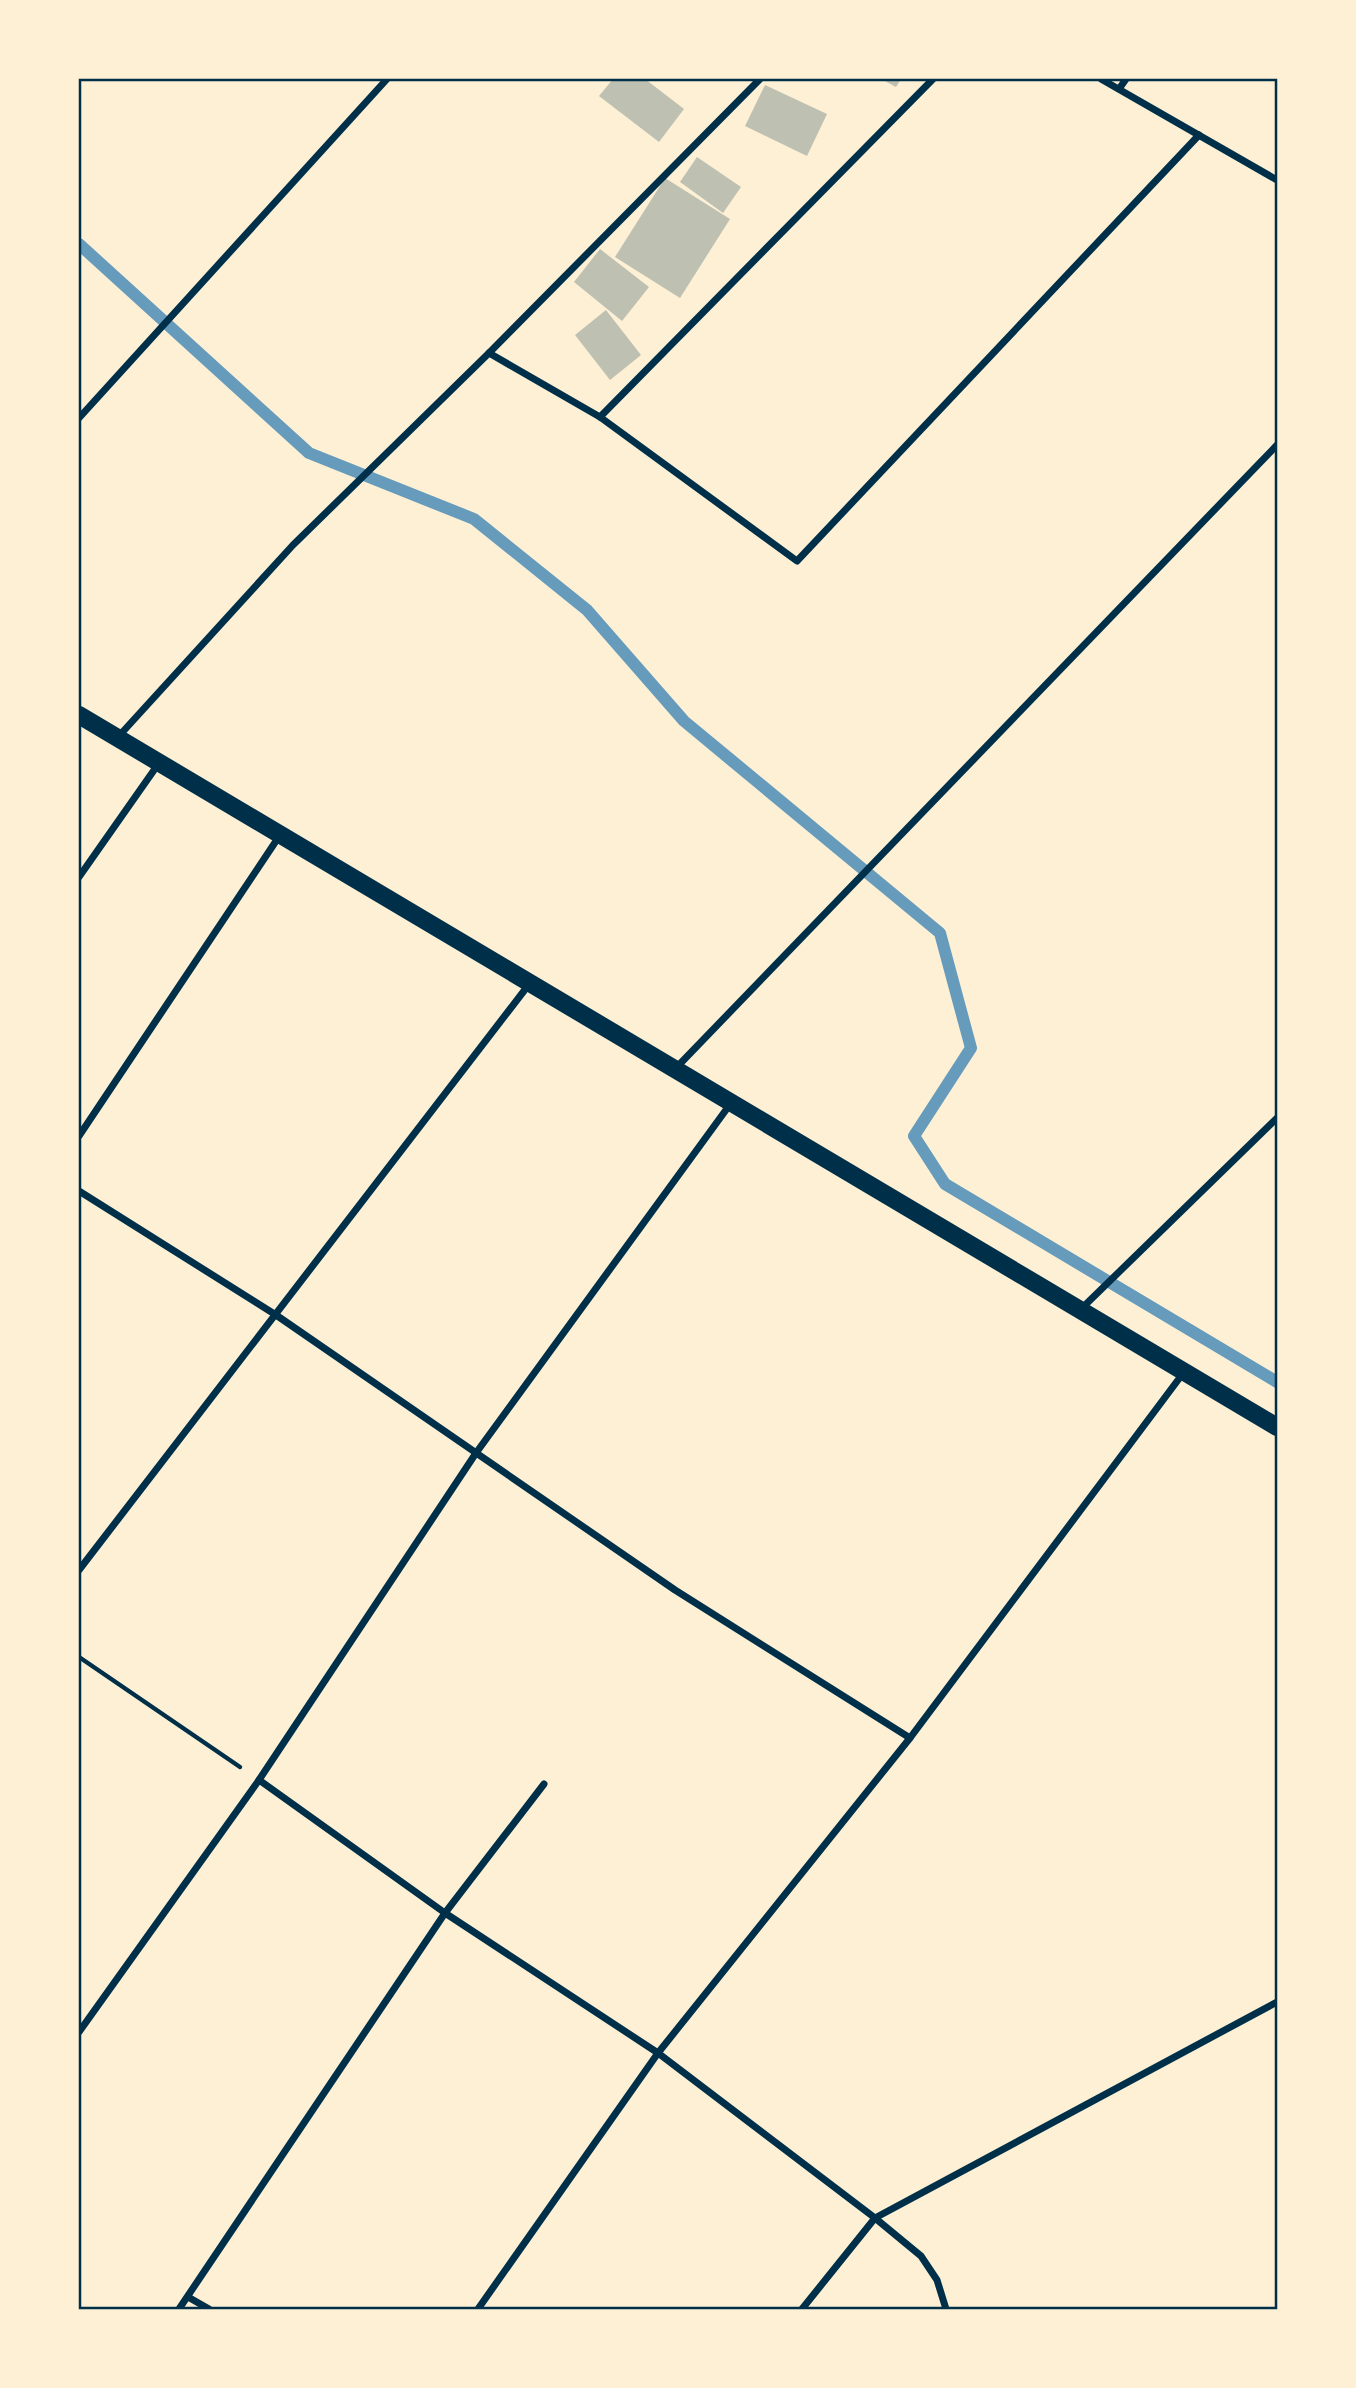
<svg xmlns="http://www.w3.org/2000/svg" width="1356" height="2388" font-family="Figtree,sans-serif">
<rect width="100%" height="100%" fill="#fdf0d5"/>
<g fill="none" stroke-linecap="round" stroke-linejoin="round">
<path stroke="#669bbc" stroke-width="12" d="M 79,244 L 309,453 L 474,519 L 587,610 L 684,721 L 940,933 L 971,1048 L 914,1136 L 945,1184 L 1277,1382"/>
</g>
<g fill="#bec0b2">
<path d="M 613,79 L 645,79 L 684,109 L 659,142 L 599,96 Z"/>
<path d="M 881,79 L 901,79 L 896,87 Z"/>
<path d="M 765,85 L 827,114 L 807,156 L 745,126 Z"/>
<path d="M 697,157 L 741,187 L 723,213 L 680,182 Z"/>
<path d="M 665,178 L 730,219 L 680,298 L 615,257 Z"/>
<path d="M 600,249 L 649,287 L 622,321 L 574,282 Z"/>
<path d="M 606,310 L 641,355 L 610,380 L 575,335 Z"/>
</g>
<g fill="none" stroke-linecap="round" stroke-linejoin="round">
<path stroke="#003049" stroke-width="4.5" d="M 79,1657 L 240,1767"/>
<g stroke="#003049" stroke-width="7">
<path d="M 1101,79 L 1277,180"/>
<path d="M 1119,89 L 1126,79"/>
<path d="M 489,353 L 600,417 L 797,561 L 1199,135"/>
<path d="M 600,417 L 933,79"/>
<path d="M 79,418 L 387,79"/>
<path d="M 118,737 L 293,545 L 489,353 L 760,79"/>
<path d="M 79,877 L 159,763"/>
<path d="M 675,1069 L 1277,445"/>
<path d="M 79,1136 L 280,835"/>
<path d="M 79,1191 L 276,1315 L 675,1590 L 910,1738"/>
<path d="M 1081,1309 L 1277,1118"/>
<path d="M 79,1570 L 530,983"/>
<path d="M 259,1780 L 445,1913 L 658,2053 L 875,2218 L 921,2256 L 937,2280 L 946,2309"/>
<path d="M 79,2032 L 259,1780 L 476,1453 L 731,1103"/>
<path d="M 188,2297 L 209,2309"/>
<path d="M 179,2309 L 445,1913 L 544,1784"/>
<path d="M 478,2309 L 658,2053 L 910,1738 L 1184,1372"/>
<path d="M 802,2309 L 875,2218 L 1277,2002"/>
</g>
<path stroke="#003049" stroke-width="18" d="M 79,715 L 1277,1427"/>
</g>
<rect width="1356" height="2388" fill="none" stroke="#fdf0d5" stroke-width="161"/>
<rect x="80" y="80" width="1196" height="2228" fill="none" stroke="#003049" stroke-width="2.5"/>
</svg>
